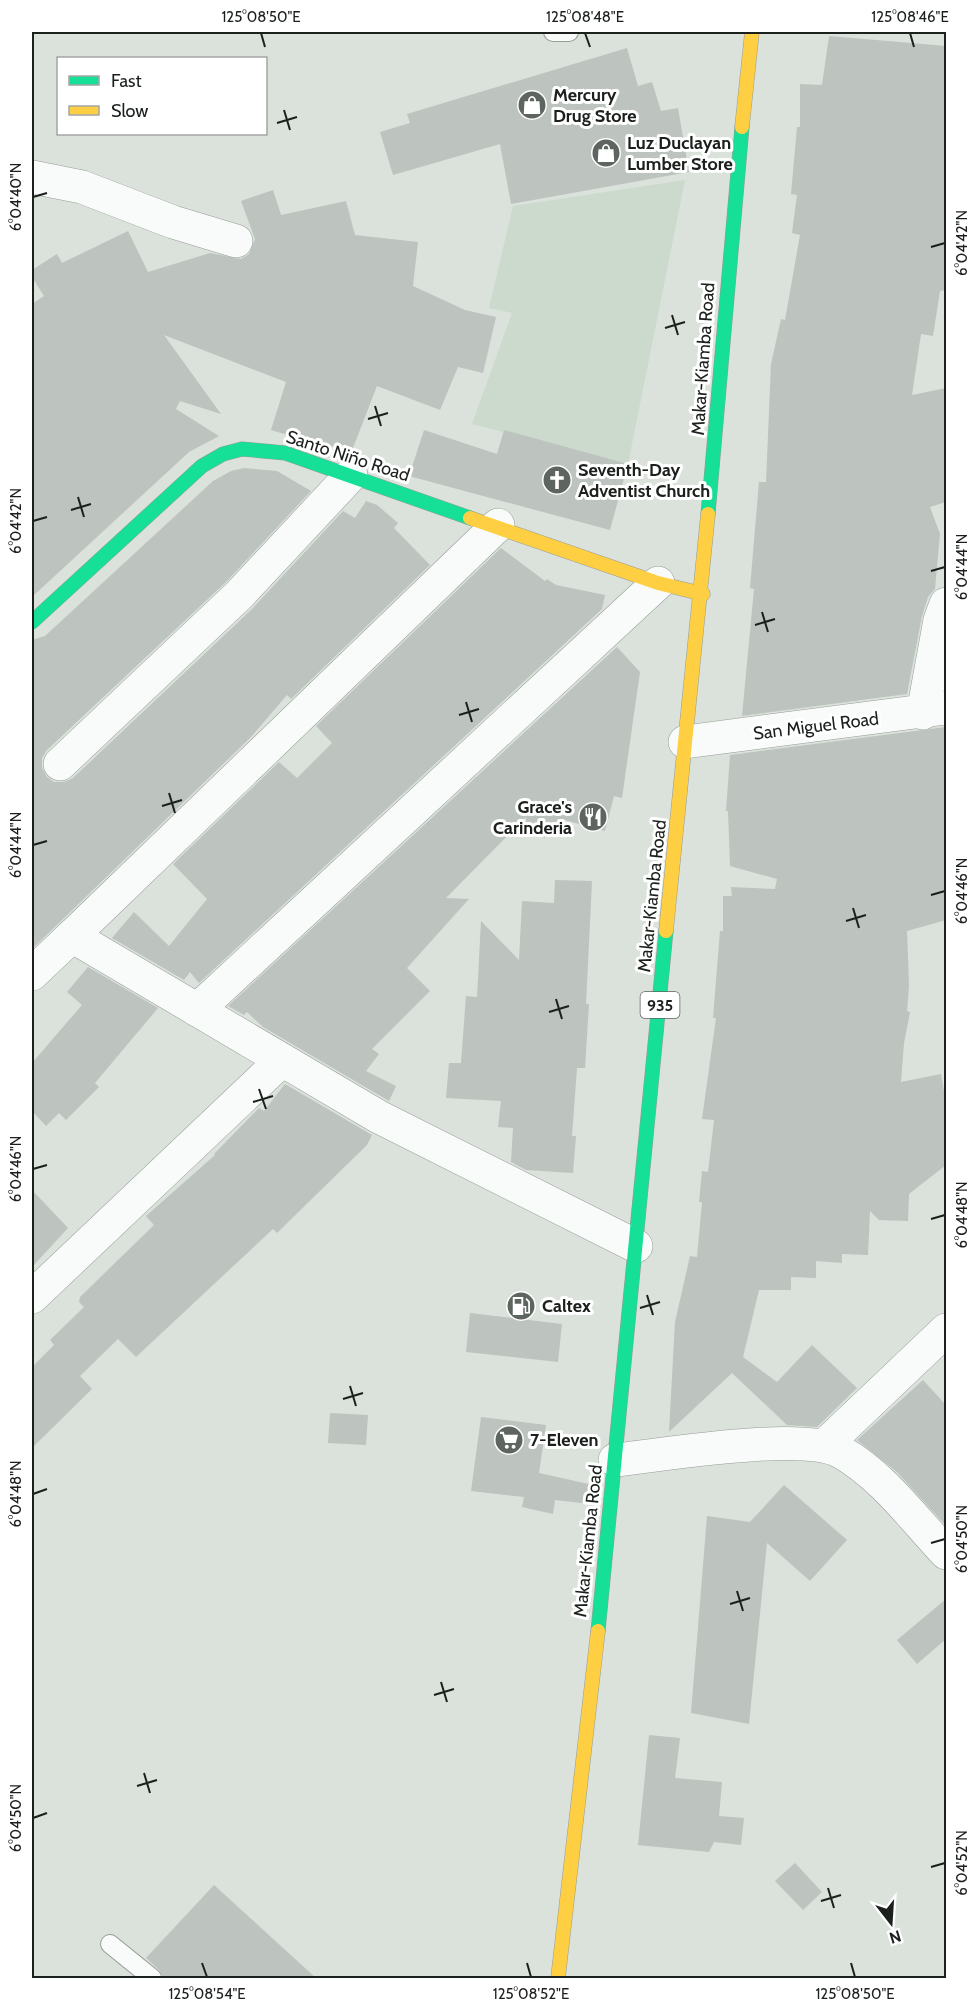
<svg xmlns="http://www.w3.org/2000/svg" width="978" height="2010" font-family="Cabin,sans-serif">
<rect width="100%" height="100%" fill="#dae2db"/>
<path fill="#cbdacc" d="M 685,180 L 628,464 L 472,424 L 512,313 L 489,308 L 513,206 Z"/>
<g fill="#bdc3be">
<path d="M 829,36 L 946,46 L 946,290 L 940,291 L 933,336 L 921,334 L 912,395 L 946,388 L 946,502 L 930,507 L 940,534 L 935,589 L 928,597 L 922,616 L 907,694 L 742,716 L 754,589 L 750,588 L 759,482 L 766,482 L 771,364 L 781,319 L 785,320 L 800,235 L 792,233 L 797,195 L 791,194 L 797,127 L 800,127 L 800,84 L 822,85 Z"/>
<path d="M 627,48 L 638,86 L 652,82 L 661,111 L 678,108 L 689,172 L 511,204 L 500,144 L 393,175 L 380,132 L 410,123 L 407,114 Z"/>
<path d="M 273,190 L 281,215 L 346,201 L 355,235 L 418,242 L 413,286 L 465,310 L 496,317 L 483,373 L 458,367 L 440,410 L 377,386 L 351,453 L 311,439 L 311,442 L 271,430 L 286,382 L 164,335 L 221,414 L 180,401 L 176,409 L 219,436 L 189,452 L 32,597 L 32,304 L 44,296 L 32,277 L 32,270 L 57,254 L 62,263 L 128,231 L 148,272 L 210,253 L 241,259 L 249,254 L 255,239 L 241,201 Z"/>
<path d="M 424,430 L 497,454 L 504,430 L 628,464 L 610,530 L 409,476 Z"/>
<path d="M 244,468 L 277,471 L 311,491 L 226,582 L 47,750 L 42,758 L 42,768 L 47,777 L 54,782 L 64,782 L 73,778 L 252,609 L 343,511 L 355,518 L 366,501 L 377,505 L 398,523 L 394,528 L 430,565 L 291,699 L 287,695 L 251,737 L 32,949 L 32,640 L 45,636 L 213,481 L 231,471 Z"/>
<path d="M 501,548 L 545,581 L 547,579 L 556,585 L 605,595 L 602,609 L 199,983 L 190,972 L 184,980 L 112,938 L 134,912 L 169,946 L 207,899 L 173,864 L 279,762 L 297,778 L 332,743 L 316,726 Z"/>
<path d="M 617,647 L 640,672 L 622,798 L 614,796 L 605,831 L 561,819 L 544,838 L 526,822 L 526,817 L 446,898 L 469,899 L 407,968 L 430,991 L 372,1049 L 379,1054 L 366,1071 L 396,1086 L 389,1101 L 263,1027 L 247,1012 L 244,1015 L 228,1006 Z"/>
<path d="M 946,727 L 946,920 L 907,931 L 909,986 L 907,1011 L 910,1012 L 904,1043 L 901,1082 L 941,1074 L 946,1102 L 946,1165 L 909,1194 L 908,1221 L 879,1220 L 870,1211 L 868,1255 L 842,1254 L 842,1263 L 816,1261 L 816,1278 L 791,1277 L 791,1290 L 759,1290 L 743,1357 L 777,1382 L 812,1345 L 857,1388 L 817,1427 L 787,1425 L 732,1373 L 669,1432 L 675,1322 L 690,1256 L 697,1257 L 702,1202 L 699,1202 L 702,1171 L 708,1172 L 714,1120 L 702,1119 L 716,1018 L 713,1018 L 720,931 L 723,931 L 723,896 L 732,896 L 731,887 L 775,889 L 777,879 L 730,866 L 728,811 L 726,811 L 730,755 Z"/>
<path d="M 555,880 L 592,881 L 586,1004 L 589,1004 L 585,1068 L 577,1068 L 572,1136 L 576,1136 L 573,1173 L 526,1170 L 511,1162 L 513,1128 L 498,1127 L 501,1101 L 446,1098 L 449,1063 L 461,1063 L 466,996 L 477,997 L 481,921 L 519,960 L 522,901 L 554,903 Z"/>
<path d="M 88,967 L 158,1008 L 95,1083 L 99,1087 L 66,1120 L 59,1113 L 46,1126 L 32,1111 L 32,1063 L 82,1005 L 67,992 Z"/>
<path d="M 285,1084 L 372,1135 L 367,1145 L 277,1233 L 273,1229 L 136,1357 L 118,1339 L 80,1376 L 92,1389 L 32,1448 L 32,1367 L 54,1345 L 50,1340 L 84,1307 L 79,1302 L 80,1297 L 154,1225 L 146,1216 L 215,1155 L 214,1154 L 259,1108 L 264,1111 Z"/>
<path d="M 32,1190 L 68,1228 L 32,1267 Z"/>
<path d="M 470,1313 L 562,1324 L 558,1362 L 466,1352 Z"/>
<path d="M 923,1380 L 946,1405 L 946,1526 L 897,1472 L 857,1440 Z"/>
<path d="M 330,1413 L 368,1415 L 366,1445 L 328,1443 Z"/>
<path d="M 481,1417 L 546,1425 L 539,1473 L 593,1485 L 591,1504 L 555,1500 L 553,1514 L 522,1507 L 524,1497 L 471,1491 Z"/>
<path d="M 784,1485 L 847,1540 L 810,1581 L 767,1543 L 749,1724 L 691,1713 L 707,1516 L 750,1522 Z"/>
<path d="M 946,1599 L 946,1639 L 917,1664 L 897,1640 Z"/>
<path d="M 649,1735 L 680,1738 L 675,1778 L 722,1782 L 719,1816 L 744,1818 L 741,1845 L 714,1842 L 709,1852 L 638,1845 Z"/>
<path d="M 795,1863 L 822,1892 L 803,1910 L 775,1881 Z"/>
<path d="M 214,1885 L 316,1978 L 163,1978 L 159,1970 L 146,1958 Z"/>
</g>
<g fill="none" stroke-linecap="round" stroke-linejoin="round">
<g stroke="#969c96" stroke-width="20">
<g id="lane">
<path d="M 553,32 L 569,32"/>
<path d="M 110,1944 L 152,1978"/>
</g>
</g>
<g stroke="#969c96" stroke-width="34">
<g id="street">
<path d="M 32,177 L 82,187 L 173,222 L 236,241"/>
<path d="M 923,713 L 940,620 L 946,604"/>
<path d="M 685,742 L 946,708"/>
<path d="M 60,764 L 239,595 L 351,475"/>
<path d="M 72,936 L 498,525"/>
<path d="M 32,974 L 72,936 L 379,1117 L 636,1246"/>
<path d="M 197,1010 L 658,583"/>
<path d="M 32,1297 L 282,1060"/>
<path d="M 824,1446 L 946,1330"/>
<path d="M 615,1460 C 663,1455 803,1431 841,1452 C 882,1475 914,1519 946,1553"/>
</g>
</g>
<g stroke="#969c96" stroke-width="15">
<g id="fast">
<path d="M 708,514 L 742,127"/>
<path d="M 32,622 L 202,466 L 223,454 L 242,449 L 285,453 L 470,518"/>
<path d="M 598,1631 L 666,931"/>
</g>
</g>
<g stroke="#969c96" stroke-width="15">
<g id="slow">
<path d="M 742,127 L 752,32"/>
<path d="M 470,518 L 658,583 L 703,594"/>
<path d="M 666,931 L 708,514"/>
<path d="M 558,1978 L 598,1631"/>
</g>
</g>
<use href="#lane" stroke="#f9fbfa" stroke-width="18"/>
<use href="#street" stroke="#f9fbfa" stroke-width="33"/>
<use href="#fast" stroke="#16e098" stroke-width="14"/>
<use href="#slow" stroke="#ffcf43" stroke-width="14"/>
</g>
<path fill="none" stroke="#1b201c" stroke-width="2" d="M 261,33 L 265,47M 585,33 L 590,47M 910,33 L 914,47M 284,110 L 290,130M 277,123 L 297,117M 33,197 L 47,193M 931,247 L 945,243M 672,315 L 678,335M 665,328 L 685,322M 375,406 L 381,426M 368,419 L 388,413M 78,497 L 84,517M 71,510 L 91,504M 33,521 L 47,517M 931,571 L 945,567M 762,612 L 768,632M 755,625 L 775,619M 466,702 L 472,722M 459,715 L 479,709M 169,793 L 175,813M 162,806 L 182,800M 33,845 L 47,841M 931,895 L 945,891M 853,908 L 859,928M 846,921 L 866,915M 556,999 L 562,1019M 549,1012 L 569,1006M 259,1089 L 266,1109M 253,1102 L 273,1096M 33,1169 L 47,1165M 931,1219 L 945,1215M 647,1295 L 653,1315M 640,1308 L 660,1302M 350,1386 L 356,1406M 343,1399 L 363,1393M 33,1494 L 47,1489M 931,1543 L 945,1539M 737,1591 L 743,1611M 730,1604 L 750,1598M 441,1682 L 447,1702M 434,1695 L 454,1689M 144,1773 L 150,1793M 137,1786 L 157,1780M 33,1818 L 47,1813M 931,1867 L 945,1863M 828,1888 L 834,1908M 821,1901 L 841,1895M 202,1963 L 207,1977M 527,1963 L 531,1977M 851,1963 L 855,1977"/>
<defs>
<g id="shop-disc" transform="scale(1.5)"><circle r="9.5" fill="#5e645f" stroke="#fff"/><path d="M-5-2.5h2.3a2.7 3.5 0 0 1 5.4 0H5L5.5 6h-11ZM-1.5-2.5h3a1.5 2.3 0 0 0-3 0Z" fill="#fff"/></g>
<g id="church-disc" transform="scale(1.5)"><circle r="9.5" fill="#5e645f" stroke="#fff"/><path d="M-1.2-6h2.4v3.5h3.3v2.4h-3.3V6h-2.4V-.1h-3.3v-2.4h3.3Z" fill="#fff"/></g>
<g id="restaurant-disc" transform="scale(1.5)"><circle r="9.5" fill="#5e645f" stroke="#fff"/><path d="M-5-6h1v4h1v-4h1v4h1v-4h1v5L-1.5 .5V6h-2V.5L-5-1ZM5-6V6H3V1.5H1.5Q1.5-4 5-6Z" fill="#fff"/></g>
<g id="fuel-disc" transform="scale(1.5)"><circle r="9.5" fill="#5e645f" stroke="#fff"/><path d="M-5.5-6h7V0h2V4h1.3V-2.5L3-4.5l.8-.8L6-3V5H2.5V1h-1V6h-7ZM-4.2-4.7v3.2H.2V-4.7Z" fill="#fff"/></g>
<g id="supermarket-disc" transform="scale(1.5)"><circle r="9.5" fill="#5e645f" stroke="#fff"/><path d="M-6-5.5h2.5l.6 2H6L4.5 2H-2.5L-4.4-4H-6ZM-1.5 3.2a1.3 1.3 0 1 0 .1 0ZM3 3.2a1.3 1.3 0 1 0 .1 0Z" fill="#fff"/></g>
</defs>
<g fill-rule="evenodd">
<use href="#shop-disc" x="532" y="105"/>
<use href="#shop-disc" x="606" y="153"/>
<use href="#church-disc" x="557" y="480"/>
<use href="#restaurant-disc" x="593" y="817"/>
<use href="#fuel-disc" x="521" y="1306"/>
<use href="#supermarket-disc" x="509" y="1440"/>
</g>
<g text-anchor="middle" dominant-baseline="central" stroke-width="6" stroke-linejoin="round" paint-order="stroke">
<rect fill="#fff" stroke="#5f6360" stroke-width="1.5" x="640.5" y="992" width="39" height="26" rx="4.5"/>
<g font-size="16" font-weight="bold" fill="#1b201c">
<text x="660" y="1005">935</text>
</g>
<g font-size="18" font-weight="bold" fill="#1b201c" stroke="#fff" text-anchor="start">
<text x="553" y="95">Mercury<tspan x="553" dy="21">Drug Store</tspan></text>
<text x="627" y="143">Luz Duclayan<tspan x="627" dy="21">Lumber Store</tspan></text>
<text x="578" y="470">Seventh-Day<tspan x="578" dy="21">Adventist Church</tspan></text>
<text x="572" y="807" text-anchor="end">Grace's<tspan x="572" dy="21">Carinderia</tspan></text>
<text x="542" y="1306">Caltex</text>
<text x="530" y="1440">7-Eleven</text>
</g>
<g font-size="18" fill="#1b201c" stroke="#fff">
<text transform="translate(703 359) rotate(-86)">Makar-Kiamba Road</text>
<text transform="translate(348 456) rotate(18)">Santo Niño Road</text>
<text transform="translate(816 726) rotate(-7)">San Miguel Road</text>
<text transform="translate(652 896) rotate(-84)">Makar-Kiamba Road</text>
<text transform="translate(588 1541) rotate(-84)">Makar-Kiamba Road</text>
</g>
</g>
<rect width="978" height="2010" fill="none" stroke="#ffffff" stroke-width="66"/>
<rect x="57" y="57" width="210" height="78" fill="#ffffff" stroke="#a4a6a4" stroke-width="1.5"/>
<rect x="69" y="76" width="30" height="9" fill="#16e098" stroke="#a4a6a4" stroke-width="1.5"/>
<text x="111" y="87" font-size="18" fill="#1b201c">Fast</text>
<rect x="69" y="106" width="30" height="9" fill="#ffcf43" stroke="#a4a6a4" stroke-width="1.5"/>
<text x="111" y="117" font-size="18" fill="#1b201c">Slow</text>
<g transform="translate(891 1923) rotate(163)" stroke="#ffffff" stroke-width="4.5" paint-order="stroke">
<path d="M0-4.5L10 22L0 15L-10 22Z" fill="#1b201c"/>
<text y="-9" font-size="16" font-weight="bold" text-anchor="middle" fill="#1b201c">N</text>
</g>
<rect x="33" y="33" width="912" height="1944" fill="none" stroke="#1b201c" stroke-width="2"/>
<g font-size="15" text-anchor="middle" fill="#1b201c">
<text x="261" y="22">125°08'50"E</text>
<text x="585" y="22">125°08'48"E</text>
<text x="910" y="22">125°08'46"E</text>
<text transform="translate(16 197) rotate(-90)" y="5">6°04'40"N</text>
<text transform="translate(962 243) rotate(-90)" y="5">6°04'42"N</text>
<text transform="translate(16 521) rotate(-90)" y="5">6°04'42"N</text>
<text transform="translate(962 567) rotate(-90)" y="5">6°04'44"N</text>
<text transform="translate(16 845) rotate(-90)" y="5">6°04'44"N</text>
<text transform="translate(962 891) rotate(-90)" y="5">6°04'46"N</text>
<text transform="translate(16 1169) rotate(-90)" y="5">6°04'46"N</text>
<text transform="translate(962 1215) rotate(-90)" y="5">6°04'48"N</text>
<text transform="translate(16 1494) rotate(-90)" y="5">6°04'48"N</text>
<text transform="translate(962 1539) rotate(-90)" y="5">6°04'50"N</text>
<text transform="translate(16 1818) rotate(-90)" y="5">6°04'50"N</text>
<text transform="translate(962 1863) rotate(-90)" y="5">6°04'52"N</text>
<text x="207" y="1999">125°08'54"E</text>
<text x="531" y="1999">125°08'52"E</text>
<text x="855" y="1999">125°08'50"E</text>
</g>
</svg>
